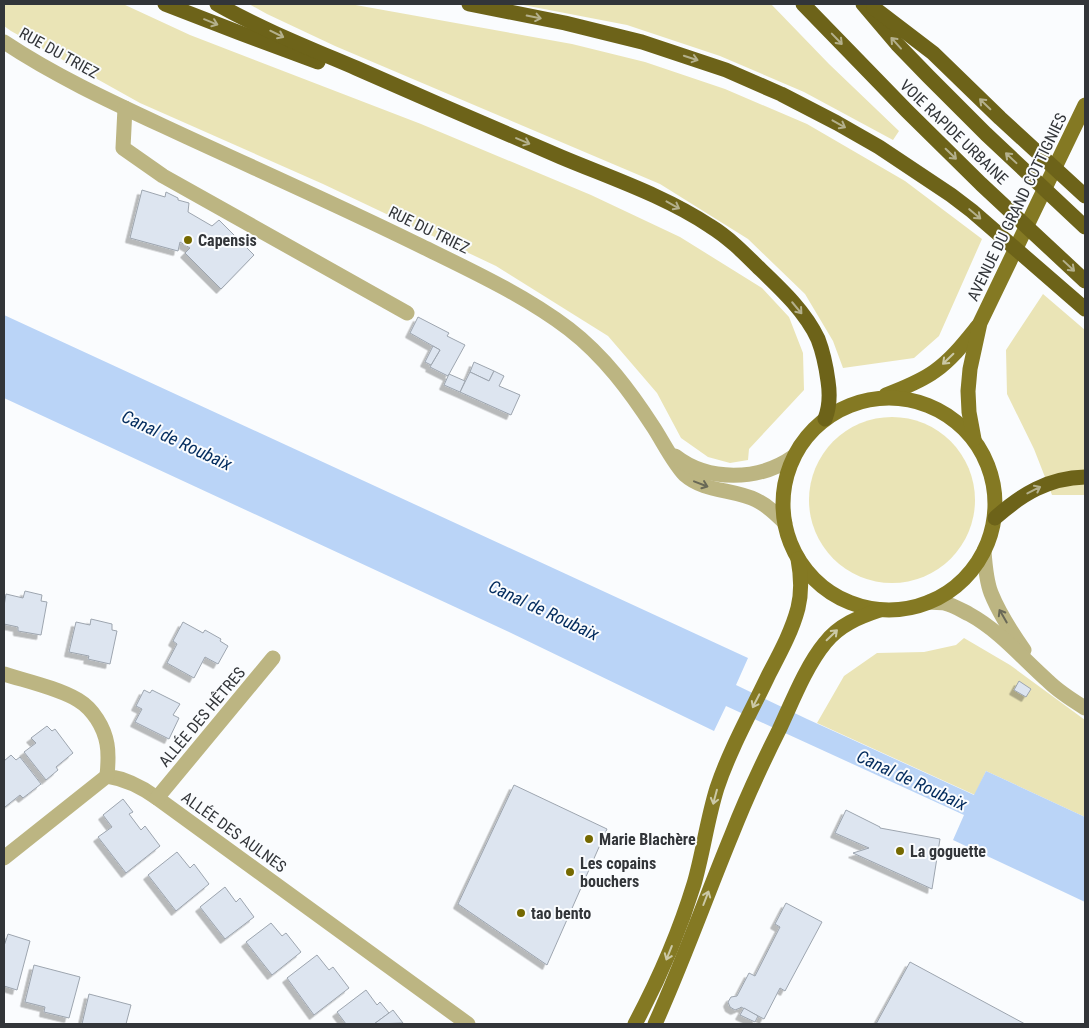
<svg xmlns="http://www.w3.org/2000/svg" width="1089" height="1028" font-family="'Roboto Condensed',sans-serif">
<defs>
<filter id="shadow"><feDropShadow dx="-4.5" dy="4.5" stdDeviation="0" flood-color="#0004"/></filter>
</defs>
<rect width="100%" height="100%" fill="#fafcfe"/>
<g fill="#eae4b6">
<path d="M 4,4 L 123,4 L 190,35 L 421,124 L 591,195 L 680,237 L 762,288 L 789,317 L 803,353 L 804,390 L 749,449 L 748,460 L 730,463 L 708,457 L 681,438 L 657,393 L 608,336 L 496,266 L 323,184 L 140,103 L 11,31 L 4,26 Z"/>
<path d="M 249,4 L 350,4 L 572,44 L 645,62 L 725,89 L 807,124 L 905,181 L 982,239 L 939,336 L 914,358 L 843,368 L 833,341 L 805,294 L 748,239 L 660,184 L 335,46 L 267,14 Z"/>
<path d="M 518,4 L 771,4 L 829,64 L 899,131 L 893,140 L 804,92 L 720,56 L 627,25 Z"/>
<path d="M 1043,294 L 1085,330 L 1085,495 L 1052,495 L 1034,449 L 1007,394 L 1006,350 Z"/>
<circle cx="892" cy="500" r="83"/>
<path d="M 964,638 L 1010,665 L 1085,720 L 1085,817 L 986,771 L 975,795 L 817,723 L 844,676 L 877,653 L 924,652 L 956,645 Z"/>
</g>
<path fill="#bad4f7" d="M 4,315 L 748,658 L 736,685 L 807,719 L 974,795 L 986,771 L 1085,817 L 1085,902 L 953,840 L 964,815 L 726,706 L 714,731 L 509,632 L 4,398 Z"/>
<g fill="#dde5f0" stroke="#9da5af" filter="url(#shadow)">
<path d="M 142,190 L 165,197 L 166,192 L 178,198 L 178,200 L 189,203 L 188,212 L 212,226 L 219,220 L 254,255 L 221,289 L 185,253 L 190,248 L 180,242 L 178,251 L 130,238 Z"/>
<path d="M 418,317 L 449,333 L 447,336 L 465,345 L 448,376 L 430,367 L 440,350 L 410,333 Z"/>
<path d="M 433,346 L 440,350 L 431,365 L 425,362 Z"/>
<path d="M 474,362 L 494,371 L 489,381 L 470,372 Z"/>
<path d="M 494,371 L 504,376 L 499,386 L 520,395 L 511,415 L 460,392 L 470,372 L 489,381 Z"/>
<path d="M 449,374 L 465,381 L 460,392 L 444,385 Z"/>
<path d="M 25,591 L 42,595 L 41,601 L 47,602 L 41,635 L 18,631 L 18,627 L 4,624 L 4,606 L 6,594 L 23,598 Z"/>
<path d="M 91,619 L 112,624 L 112,630 L 117,631 L 110,664 L 88,659 L 89,656 L 69,652 L 76,622 L 90,625 Z"/>
<path d="M 183,622 L 203,633 L 205,630 L 221,639 L 220,641 L 228,646 L 218,664 L 205,657 L 194,678 L 167,663 L 177,644 L 173,641 Z"/>
<path d="M 1019,681 L 1031,689 L 1026,697 L 1014,690 Z"/>
<path d="M 144,690 L 150,693 L 152,690 L 180,704 L 173,715 L 179,718 L 169,739 L 135,722 L 142,709 L 136,706 Z"/>
<path d="M 47,726 L 52,731 L 55,729 L 73,753 L 56,767 L 58,770 L 46,780 L 24,752 L 36,743 L 31,738 Z"/>
<path d="M 11,755 L 16,760 L 20,757 L 41,784 L 23,798 L 20,795 L 5,807 L 4,805 L 4,761 Z"/>
<path d="M 514,785 L 607,829 L 547,965 L 458,904 Z"/>
<path d="M 123,799 L 133,812 L 129,814 L 141,830 L 145,826 L 160,846 L 126,873 L 98,837 L 112,827 L 103,815 Z"/>
<path d="M 846,810 L 880,827 L 880,828 L 940,839 L 932,889 L 853,853 L 869,848 L 835,833 Z"/>
<path d="M 177,852 L 190,868 L 194,864 L 209,884 L 176,911 L 148,875 Z"/>
<path d="M 225,887 L 236,902 L 240,898 L 254,917 L 225,939 L 200,907 Z"/>
<path d="M 786,903 L 822,922 L 785,991 L 780,988 L 764,1019 L 741,1007 L 740,1008 L 735,1010 L 730,1007 L 728,1002 L 731,997 L 737,996 L 749,973 L 755,976 L 780,927 L 775,924 Z"/>
<path d="M 271,923 L 282,936 L 286,933 L 301,952 L 272,975 L 246,942 Z"/>
<path d="M 8,934 L 30,941 L 17,990 L 4,986 L 4,946 Z"/>
<path d="M 317,955 L 329,970 L 333,967 L 349,988 L 314,1015 L 287,978 Z"/>
<path d="M 910,962 L 1025,1024 L 876,1024 Z"/>
<path d="M 34,965 L 80,977 L 69,1018 L 44,1012 L 45,1007 L 25,1002 Z"/>
<path d="M 366,990 L 377,1005 L 380,1002 L 389,1013 L 374,1024 L 346,1024 L 337,1012 Z"/>
<path d="M 89,994 L 131,1005 L 126,1024 L 82,1024 Z"/>
<path d="M 744,1008 L 758,1016 L 755,1022 L 740,1015 Z"/>
<path d="M 393,1010 L 403,1023 L 374,1024 L 389,1013 Z"/>
</g>
<g fill="none" stroke-linecap="round" stroke-linejoin="round">
<g stroke="#bcb582" stroke-width="15">
<path d="M 4,42 C 61,80 125,108 187,137 C 265,173 344,208 421,246 C 472,271 524,295 569,329 C 604,356 630,391 654,428 C 663,442 674,464 685,475 C 704,492 733,489 756,500 C 767,505 776,514 785,523"/>
<path d="M 125,108 L 123,148 L 163,176 L 407,313"/>
<path d="M 675,456 C 708,482 759,481 793,457"/>
<path d="M 984,551 C 985,565 986,580 991,593 C 999,613 1012,633 1024,650"/>
<path d="M 929,602 C 934,603 940,602 944,603 C 953,605 961,610 969,614 C 1000,631 1022,658 1048,681 C 1059,692 1072,700 1085,708"/>
<path d="M 4,674 C 26,681 58,688 78,700 C 93,709 104,727 107,744 C 109,755 108,765 107,776 C 126,779 142,787 157,798 L 468,1024"/>
<path d="M 157,798 L 273,658"/>
<path d="M 4,858 L 107,776"/>
</g>
<g stroke="#847923" stroke-width="15">
<path d="M 886,395 C 903,388 920,382 935,371 C 952,359 965,342 978,326"/>
<circle cx="889" cy="504" r="106"/>
<path d="M 974,439 L 969,412 L 968,391 L 970,369 L 980,323 L 1085,105"/>
<path d="M 635,1024 C 659,979 679,933 694,884 C 703,853 707,820 717,788 C 730,749 751,712 769,674 C 780,653 792,631 798,608 C 802,592 801,575 798,559"/>
<path d="M 655,1024 C 683,962 706,897 732,834 C 746,798 762,764 779,730 C 792,702 806,666 825,643 C 839,625 859,617 880,610"/>
</g>
<g stroke="#6d6319" stroke-width="15">
<path d="M 165,4 L 240,33 L 318,62"/>
<path d="M 217,4 C 261,29 309,48 356,68 C 424,98 493,128 561,157 C 611,178 665,196 710,226 C 728,237 743,252 758,267 C 780,288 805,311 818,339 C 823,352 826,366 828,381 C 830,394 830,406 825,419"/>
<path d="M 469,4 L 565,23 L 642,42 L 726,70 L 781,94 L 837,123 L 879,147 L 951,195 L 972,211 L 1085,309"/>
<path d="M 803,4 L 907,111 L 981,184 L 1085,281"/>
<path d="M 863,4 L 897,44 L 928,76 L 986,134 L 1085,227"/>
<path d="M 874,8 L 933,53 L 1000,118 L 1085,196"/>
<path d="M 995,518 C 1022,494 1048,478 1085,477"/>
</g>
</g>
<defs><path id="oneway-shaft" d="M-6 0H5M1.5-3L5.5 0L1.5 3" fill="none" stroke-width="1.6" stroke-linecap="round" stroke-linejoin="round" transform="scale(1.25)"/></defs>
<g stroke="#b4b08c">
<use href="#oneway-shaft" transform="translate(534 17) rotate(11)"/>
<use href="#oneway-shaft" transform="translate(211 22) rotate(22)"/>
<use href="#oneway-shaft" transform="translate(277 34) rotate(26)"/>
<use href="#oneway-shaft" transform="translate(837 39) rotate(46)"/>
<use href="#oneway-shaft" transform="translate(896 43) rotate(-132)"/>
<use href="#oneway-shaft" transform="translate(691 58) rotate(18)"/>
<use href="#oneway-shaft" transform="translate(985 104) rotate(-136)"/>
<use href="#oneway-shaft" transform="translate(839 124) rotate(29)"/>
<use href="#oneway-shaft" transform="translate(523 141) rotate(23)"/>
<use href="#oneway-shaft" transform="translate(951 154) rotate(44)"/>
<use href="#oneway-shaft" transform="translate(1011 158) rotate(-137)"/>
<use href="#oneway-shaft" transform="translate(673 205) rotate(29)"/>
<use href="#oneway-shaft" transform="translate(975 214) rotate(40)"/>
<use href="#oneway-shaft" transform="translate(1069 266) rotate(43)"/>
<use href="#oneway-shaft" transform="translate(797 308) rotate(50)"/>
<use href="#oneway-shaft" transform="translate(1034 490) rotate(-27)"/>
</g>
<g stroke="#cbc8a6">
<use href="#oneway-shaft" transform="translate(948 359) rotate(136)"/>
<use href="#oneway-shaft" transform="translate(832 635) rotate(-44)"/>
<use href="#oneway-shaft" transform="translate(756 701) rotate(117)"/>
<use href="#oneway-shaft" transform="translate(715 797) rotate(105)"/>
<use href="#oneway-shaft" transform="translate(706 898) rotate(-69)"/>
<use href="#oneway-shaft" transform="translate(669 953) rotate(112)"/>
</g>
<g stroke="#696856">
<use href="#oneway-shaft" transform="translate(701 484) rotate(21)"/>
<use href="#oneway-shaft" transform="translate(1003 616) rotate(-120)"/>
</g>
<g fill="#756900" stroke="#fafcfe" stroke-width="2">
<circle cx="188" cy="240" r="5"/>
<circle cx="589" cy="839" r="5"/>
<circle cx="900" cy="851" r="5"/>
<circle cx="570" cy="872" r="5"/>
<circle cx="521" cy="913" r="5"/>
</g>
<g text-anchor="middle" dominant-baseline="central" stroke-width="4" stroke-linejoin="round" paint-order="stroke">
<g font-size="16" fill="#323539" stroke="#fafcfe">
<text transform="translate(59 53) rotate(29)">RUE DU TRIEZ</text>
<text transform="translate(954 132) rotate(44)">VOIE RAPIDE URBAINE</text>
<text transform="translate(1017 207) rotate(-64)">AVENUE DU GRAND COTTIGNIES</text>
<text transform="translate(429 230) rotate(26)">RUE DU TRIEZ</text>
<text transform="translate(202 717) rotate(-50)">ALLÉE DES HÊTRES</text>
<text transform="translate(234 832) rotate(36)">ALLÉE DES AULNES</text>
</g>
<g font-size="16" font-weight="bold" fill="#323539" stroke="#fafcfe" text-anchor="start">
<text x="198" y="240">Capensis</text>
<text x="599" y="839">Marie Blachère</text>
<text x="910" y="851">La goguette</text>
<text x="580" y="863">Les copains<tspan x="580" dy="18">bouchers</tspan></text>
<text x="531" y="913">tao bento</text>
</g>
<g font-size="18" font-style="italic" fill="#032c5e" stroke="#fafcfe">
<text transform="translate(177 440) rotate(25)">Canal de Roubaix</text>
<text transform="translate(544 610) rotate(25)">Canal de Roubaix</text>
<text transform="translate(912 780) rotate(25)">Canal de Roubaix</text>
</g>
</g>
<rect width="1089" height="1028" fill="none" stroke="#323539" stroke-width="10"/>
</svg>
